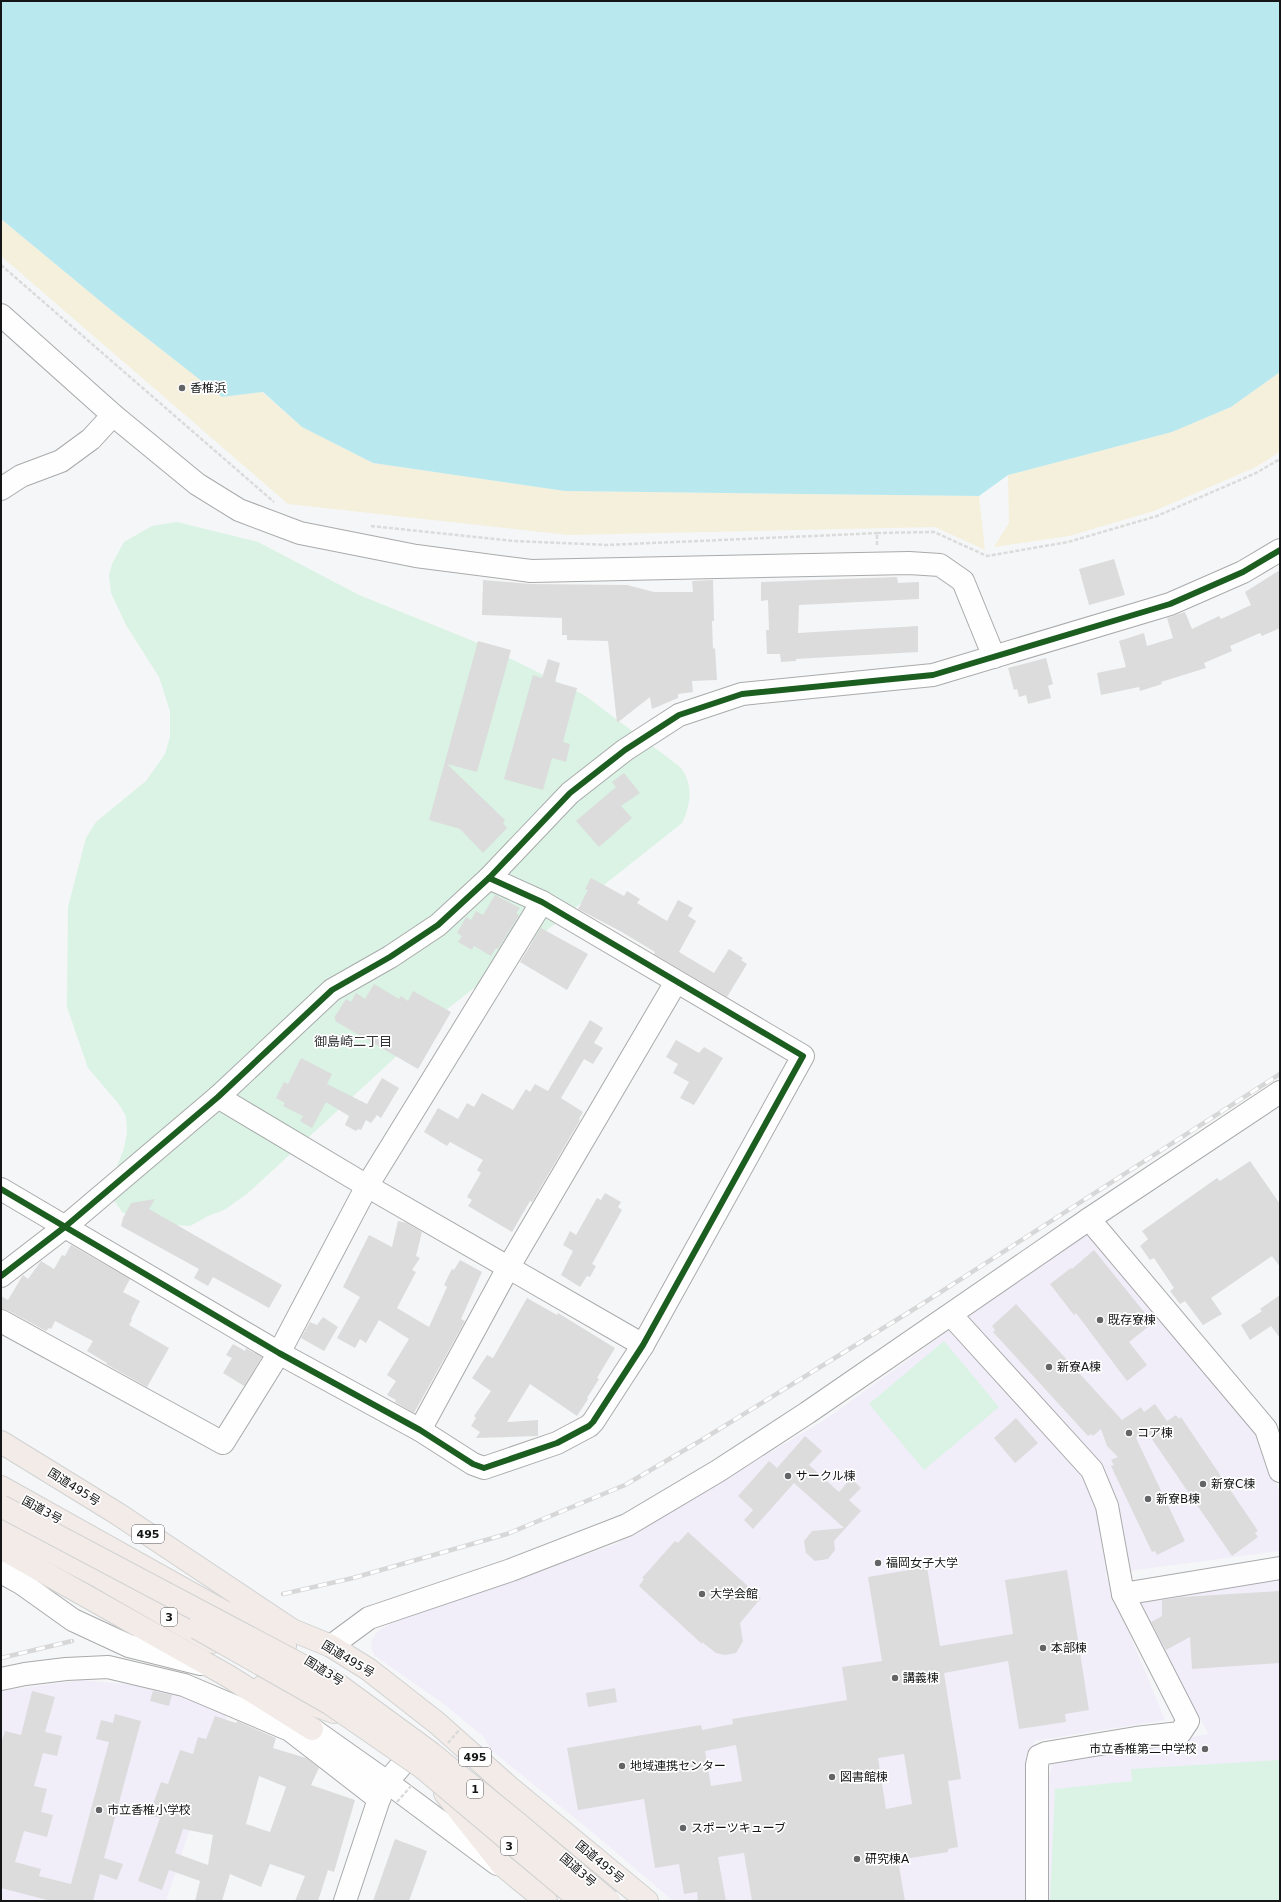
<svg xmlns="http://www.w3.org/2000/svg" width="1281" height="1902" font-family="'DejaVu Sans','Noto Sans JP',sans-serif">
<rect width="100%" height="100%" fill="#f5f6f7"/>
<g fill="#f1eefa">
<path d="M 1093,1227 L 1260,1437 L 1280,1493 L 1280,1551 L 1105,1574 L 1165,1720 L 1034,1741 L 1026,1901 L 673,1901 L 598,1837 L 491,1750 L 484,1737 L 444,1704 L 375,1656 L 371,1648 L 372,1640 L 377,1632 L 391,1623 L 616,1544 L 823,1421 Z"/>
<path d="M 1280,1578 L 1280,1901 L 1045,1901 L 1048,1782 L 1052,1764 L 1208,1734 L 1207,1731 L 1129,1598 Z"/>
<path d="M 81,1680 L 155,1687 L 221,1710 L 227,1718 L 166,1901 L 1,1901 L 1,1691 Z"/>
</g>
<g fill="#daf3e4">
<path d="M 177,522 L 258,542 L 359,595 L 483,645 L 584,695 L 679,766 C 694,782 691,805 682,823 L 450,1007 L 247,1194 L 224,1210 L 208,1216 L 190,1226 L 147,1223 L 122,1212 L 111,1196 L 109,1187 L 124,1148 L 127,1133 L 126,1116 L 118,1103 L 88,1068 L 67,1007 L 68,907 L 86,838 L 96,822 L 146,781 L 165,754 L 170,737 L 170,711 L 159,677 L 126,625 L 111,593 L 109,576 L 112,564 L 124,542 L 152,526 Z"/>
<path d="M 944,1341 L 999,1407 L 924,1470 L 869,1404 Z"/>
<path d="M 1280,1760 L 1280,1901 L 1050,1901 L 1055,1789 L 1132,1781 L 1131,1769 Z"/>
</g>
<g fill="#f5f0dc">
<path d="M 1,219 L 111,310 L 222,397 L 262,392 L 302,427 L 373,463 L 565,491 L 979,496 L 985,550 L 935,527 L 568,535 L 288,504 L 1,256 Z"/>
<path d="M 1280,372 L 1280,452 L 1254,468 L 1154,511 L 1069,536 L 994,547 L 1009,523 L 1008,475 L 1172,432 L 1231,407 Z"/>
</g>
<path fill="#b9e9ee" d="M 1,1 L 1280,1 L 1280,372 L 1231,407 L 1172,432 L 1008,475 L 979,496 L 565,491 L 373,463 L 302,427 L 263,392 L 222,397 L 111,310 L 1,219 Z"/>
<g fill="#dcdcdc" fill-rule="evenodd">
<path d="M 1114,559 L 1125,595 L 1089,605 L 1079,569 Z"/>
<path d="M 1280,570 L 1280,628 L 1262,636 L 1260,633 L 1230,646 L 1232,651 L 1204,663 L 1206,668 L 1161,682 L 1162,684 L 1140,691 L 1139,687 L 1101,695 L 1097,673 L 1126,667 L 1119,641 L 1144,633 L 1147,646 L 1173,638 L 1167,618 L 1185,612 L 1192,629 L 1219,616 L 1221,619 L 1251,605 L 1245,592 Z"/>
<path d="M 897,577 L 898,583 L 919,582 L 919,599 L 799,605 L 798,633 L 918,626 L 918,652 L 796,659 L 796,661 L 781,662 L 780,654 L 767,654 L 766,630 L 769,630 L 768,600 L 761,601 L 761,582 Z"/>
<path d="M 483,580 L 531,584 L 627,585 L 654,592 L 693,592 L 692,581 L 713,580 L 714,621 L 712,621 L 713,649 L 715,648 L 717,680 L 692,681 L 693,692 L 678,694 L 678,698 L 652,709 L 650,697 L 617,723 L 608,641 L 567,640 L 567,635 L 562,635 L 562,618 L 482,615 Z"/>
<path d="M 478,641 L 511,650 L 477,772 L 447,764 L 505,820 L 503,823 L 507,828 L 483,853 L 460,829 L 429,820 Z"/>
<path d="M 1046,658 L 1053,684 L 1048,686 L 1051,698 L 1028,704 L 1026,695 L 1019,697 L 1017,689 L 1014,690 L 1008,668 Z"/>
<path d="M 548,659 L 560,663 L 555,682 L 577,688 L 563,742 L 570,744 L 566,762 L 552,758 L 543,790 L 504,779 L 533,675 L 542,678 Z"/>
<path d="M 624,773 L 640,793 L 621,806 L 632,818 L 599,847 L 576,821 L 616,787 L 612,782 Z"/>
<path d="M 591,878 L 624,896 L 627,891 L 640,899 L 637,903 L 667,921 L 678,900 L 693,908 L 688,916 L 696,921 L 679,952 L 714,973 L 729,949 L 743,958 L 741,960 L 747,964 L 727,997 L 654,954 L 655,952 L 620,931 L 578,909 L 588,890 L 585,889 Z"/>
<path d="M 495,895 L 520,908 L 516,913 L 519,915 L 498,949 L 496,948 L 491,956 L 474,946 L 472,950 L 458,942 L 462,936 L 457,933 L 466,917 L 471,920 L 476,911 L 483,915 Z"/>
<path d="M 541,928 L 588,954 L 567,990 L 520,962 Z"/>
<path d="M 374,984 L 399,999 L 401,996 L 408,1001 L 413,991 L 451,1012 L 418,1069 L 335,1021 L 336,1019 L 334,1018 L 346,999 L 351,1002 L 356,993 L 365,999 Z"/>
<path d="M 590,1020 L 603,1028 L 594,1043 L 603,1048 L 593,1064 L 584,1059 L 561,1098 L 583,1112 L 579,1119 L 580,1120 L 532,1202 L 530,1201 L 512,1232 L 468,1206 L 472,1200 L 467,1197 L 481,1173 L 477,1170 L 483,1160 L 450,1142 L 447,1146 L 424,1132 L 438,1108 L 458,1119 L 467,1103 L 474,1107 L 482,1093 L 513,1110 L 526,1089 L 530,1092 L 535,1084 L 548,1091 Z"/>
<path d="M 676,1040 L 699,1053 L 704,1047 L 723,1058 L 694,1105 L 680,1098 L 689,1082 L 673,1073 L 678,1064 L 666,1057 Z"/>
<path d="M 301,1058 L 332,1074 L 327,1084 L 367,1104 L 382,1078 L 399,1088 L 381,1118 L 377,1115 L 371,1123 L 366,1120 L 361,1130 L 358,1129 L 356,1131 L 345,1125 L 349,1116 L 326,1102 L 312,1128 L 300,1121 L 303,1116 L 283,1106 L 285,1103 L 276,1098 L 284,1082 L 288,1084 Z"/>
<path d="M 1250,1161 L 1280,1204 L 1280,1267 L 1272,1256 L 1211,1298 L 1222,1314 L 1203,1325 L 1185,1301 L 1180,1304 L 1170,1291 L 1174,1288 L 1154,1258 L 1150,1260 L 1140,1246 L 1148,1239 L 1142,1231 L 1217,1178 L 1220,1181 Z"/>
<path d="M 605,1193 L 621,1202 L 618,1207 L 622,1210 L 592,1264 L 596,1266 L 590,1277 L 587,1276 L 580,1287 L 561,1275 L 573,1251 L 563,1245 L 570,1231 L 576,1235 L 597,1198 L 601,1200 Z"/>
<path d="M 155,1199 L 149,1209 L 282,1285 L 269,1308 L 213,1277 L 208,1286 L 194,1278 L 199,1269 L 121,1226 L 123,1218 L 131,1203 Z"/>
<path d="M 398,1221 L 407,1223 L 422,1232 L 416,1256 L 420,1258 L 412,1270 L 416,1272 L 397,1308 L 429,1327 L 447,1287 L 444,1285 L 452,1269 L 454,1270 L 460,1260 L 482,1272 L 461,1319 L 465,1321 L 414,1413 L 395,1402 L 396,1400 L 387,1395 L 396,1381 L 387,1375 L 409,1339 L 379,1320 L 366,1343 L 360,1339 L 355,1348 L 337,1338 L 360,1297 L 343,1287 L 369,1235 L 392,1247 Z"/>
<path d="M 71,1245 L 130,1279 L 123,1292 L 140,1301 L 131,1319 L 132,1320 L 129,1325 L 169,1348 L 147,1387 L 106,1364 L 107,1363 L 87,1351 L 93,1341 L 55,1321 L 51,1329 L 49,1328 L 46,1331 L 7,1310 L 1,1309 L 1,1296 L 8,1300 L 23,1275 L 28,1279 L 41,1261 L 54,1269 L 62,1255 L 65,1256 Z"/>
<path d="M 1094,1250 L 1153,1323 L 1129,1342 L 1147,1365 L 1127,1381 L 1076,1313 L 1074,1315 L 1050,1284 L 1071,1268 L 1072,1269 Z"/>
<path d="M 1280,1295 L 1280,1338 L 1271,1326 L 1250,1340 L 1241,1325 L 1262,1311 L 1260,1309 Z"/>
<path d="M 527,1298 L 557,1315 L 558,1313 L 615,1348 L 597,1378 L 599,1379 L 587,1398 L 588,1399 L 577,1416 L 530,1384 L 507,1422 L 538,1420 L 538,1436 L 476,1438 L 480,1432 L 471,1426 L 476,1418 L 474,1416 L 491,1391 L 472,1378 L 487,1355 L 493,1358 Z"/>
<path d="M 1016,1304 L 1122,1420 L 1141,1407 L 1144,1412 L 1155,1404 L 1167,1421 L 1176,1415 L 1179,1419 L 1181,1417 L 1258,1531 L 1255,1533 L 1258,1537 L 1232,1556 L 1147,1432 L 1136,1438 L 1185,1541 L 1157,1555 L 1155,1551 L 1152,1552 L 1111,1466 L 1114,1465 L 1111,1460 L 1118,1457 L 1107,1446 L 1101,1429 L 1093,1436 L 1091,1434 L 1088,1436 L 993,1332 L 995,1330 L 992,1326 Z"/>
<path d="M 323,1317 L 338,1327 L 324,1351 L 301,1338 L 310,1322 L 317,1325 Z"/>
<path d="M 233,1344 L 245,1351 L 246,1348 L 262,1357 L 244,1386 L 223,1373 L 232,1358 L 226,1355 Z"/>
<path d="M 1016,1418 L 1038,1443 L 1015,1463 L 994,1438 Z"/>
<path d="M 805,1436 L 822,1451 L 809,1465 L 839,1492 L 851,1478 L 861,1488 L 849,1500 L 861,1511 L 834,1541 L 835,1550 L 828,1559 L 815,1561 L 806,1553 L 804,1541 L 812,1531 L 844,1528 L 794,1483 L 753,1529 L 744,1520 L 753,1510 L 738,1496 L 769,1461 L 777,1468 Z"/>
<path d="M 688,1532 L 761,1598 L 740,1623 L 743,1641 L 736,1653 L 725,1655 L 716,1653 L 702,1642 L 702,1644 L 639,1586 L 644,1579 L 642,1578 L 675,1541 L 678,1543 Z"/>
<path d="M 927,1567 L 940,1646 L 1013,1634 L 1005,1580 L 1067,1570 L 1089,1710 L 1065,1714 L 1066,1722 L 1019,1729 L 1008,1661 L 944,1673 L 961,1779 L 948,1781 L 958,1847 L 948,1849 L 948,1852 L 898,1860 L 905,1901 L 752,1901 L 744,1853 L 718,1857 L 726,1901 L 698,1901 L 697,1892 L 684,1894 L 679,1864 L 655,1868 L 644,1799 L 578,1810 L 567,1748 L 701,1725 L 702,1730 L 733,1724 L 732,1719 L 847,1700 L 842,1667 L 882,1661 L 868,1577 ZM 736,1745 L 742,1781 L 711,1786 L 705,1751 ZM 904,1754 L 912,1804 L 886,1809 L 878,1758 Z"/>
<path d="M 1280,1591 L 1280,1663 L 1192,1669 L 1190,1637 L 1166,1650 L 1151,1622 L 1162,1616 L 1162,1600 L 1182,1597 Z"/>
<path d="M 615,1688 L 617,1702 L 588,1707 L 586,1693 Z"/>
<path d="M 32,1691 L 55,1697 L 45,1732 L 62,1736 L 57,1756 L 43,1753 L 34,1786 L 47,1789 L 41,1812 L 53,1815 L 47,1837 L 24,1831 L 15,1862 L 41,1869 L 39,1876 L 71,1884 L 109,1742 L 96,1739 L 101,1720 L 113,1723 L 115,1714 L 141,1721 L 104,1858 L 123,1864 L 117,1880 L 100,1874 L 93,1901 L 51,1901 L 1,1888 L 1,1744 L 5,1731 L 21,1735 Z"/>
<path d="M 153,1691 L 172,1695 L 169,1706 L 150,1701 Z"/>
<path d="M 215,1716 L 236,1723 L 237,1721 L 276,1738 L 273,1748 L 306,1758 L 319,1768 L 311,1785 L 355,1800 L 334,1872 L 328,1870 L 318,1901 L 295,1901 L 305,1876 L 270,1864 L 261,1887 L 230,1874 L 222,1901 L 195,1901 L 200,1881 L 169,1870 L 162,1890 L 138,1881 L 160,1818 L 149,1815 L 161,1782 L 168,1784 L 180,1750 L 193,1754 L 198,1737 L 206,1739 ZM 259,1776 L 286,1787 L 270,1832 L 246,1824 ZM 183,1829 L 213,1835 L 208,1865 L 175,1853 Z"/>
<path d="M 395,1839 L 427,1851 L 409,1901 L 373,1901 Z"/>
</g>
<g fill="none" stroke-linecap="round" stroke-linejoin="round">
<g stroke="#a9aaab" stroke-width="24">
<g id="minor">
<path d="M 1,315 L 113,415 L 197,484 L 239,510 L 300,533 L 416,556 L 531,571 L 909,563 L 940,565 L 963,581 L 994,657"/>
<path d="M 1,489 L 21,476 L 61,461 L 91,439 L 113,415"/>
<path d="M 218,1097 L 367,1186 L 643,1345"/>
<path d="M 1,1189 L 279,1353 L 420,1430 L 473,1464 L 484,1468 L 557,1443 L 589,1426 L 593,1422 L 643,1345 L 803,1056 L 542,902 L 489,878"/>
<path d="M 1089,1219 L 1266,1429 L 1280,1471"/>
<path d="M 1,1276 L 66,1226 L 218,1097 L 332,990 L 390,957 L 438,925 L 489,878 L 570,793 L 625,750 L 679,715 L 742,694 L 933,675 L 1170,604 L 1243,572 L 1280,550"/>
<path d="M 951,1315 L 1092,1470 L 1107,1506 L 1123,1594 L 1188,1721 L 1180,1733 L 1136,1738 L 1046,1753 L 1039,1756 L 1037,1765 L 1037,1901"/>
<path d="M 1,1321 L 223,1443 L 279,1353 L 367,1186 L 542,902"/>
<path d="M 420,1430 L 508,1268 L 676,982"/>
<path d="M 1,1572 L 21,1583 L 73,1620 L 129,1646 L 201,1664"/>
<path d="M 1123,1594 L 1280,1568"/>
<path d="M 331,1646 L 369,1618 L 511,1570 L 627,1525 L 718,1471 L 807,1413 L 1089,1219 L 1280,1092"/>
<path d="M 1,1679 L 25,1674 L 66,1669 L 108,1667 L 184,1685 L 290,1730 L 379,1799"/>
<path d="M 296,1720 L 312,1729 L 387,1782 L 497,1864"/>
<path d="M 345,1901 L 379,1799 L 387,1782 L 406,1760"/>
</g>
</g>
<g stroke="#d1d2d2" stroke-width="24">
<g id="highway">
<path d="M 1,1442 L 118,1514 L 292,1630 L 331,1646 L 368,1669 L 437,1723 L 509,1787 L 647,1901"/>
<path d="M 1,1487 L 246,1624"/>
<path d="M 1,1525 L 96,1575 L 212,1642"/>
<path d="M 1,1548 L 228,1676 L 312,1729"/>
<path d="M 237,1611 L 285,1646"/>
<path d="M 262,1687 L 334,1712"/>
<path d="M 445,1793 L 502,1865 L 546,1901"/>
</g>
</g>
<g stroke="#dbdbdb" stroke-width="2.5" stroke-dasharray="4 2" stroke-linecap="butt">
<path d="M 1,265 L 274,502"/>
<path d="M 371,526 L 514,541 L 607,545 L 880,533"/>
<path d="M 877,545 L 877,533 L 934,532 L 987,556 L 1068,542 L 1157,516 L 1256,473 L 1280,459"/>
</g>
<use href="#minor" stroke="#fefefe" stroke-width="22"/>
<use href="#highway" stroke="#f2ebe8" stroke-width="22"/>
<g stroke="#d7d7d8" stroke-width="4.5">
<g id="rail">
<path d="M 283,1594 L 353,1578 L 507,1534 L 625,1485 L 700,1441 L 919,1306 L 1280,1074"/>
<path d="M 1,1658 L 72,1641"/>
</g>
</g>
<use href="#rail" stroke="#fff" stroke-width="3" stroke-dasharray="9" stroke-linecap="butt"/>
<g stroke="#d1d2d2" stroke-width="24" stroke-linecap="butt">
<g id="highway-bridge">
<path d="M 1,1506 L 337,1684 L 431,1753 L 516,1822 L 609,1901"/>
<path d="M 197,1628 L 329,1703 L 423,1768 L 581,1901"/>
</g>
</g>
<g stroke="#dbdbdb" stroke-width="2.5" stroke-dasharray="4 2" stroke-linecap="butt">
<path d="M 448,1743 L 460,1729"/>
<path d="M 397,1802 L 412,1785"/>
</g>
<use href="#highway-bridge" stroke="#f2ebe8" stroke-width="22"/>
<g stroke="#fff" stroke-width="8">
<g id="cycleway">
<path d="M 1,1189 L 279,1353 L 420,1430 L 473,1464 L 484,1468 L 557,1443 L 589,1426 L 593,1422 L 643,1345 L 803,1056 L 542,902 L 489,878"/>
<path d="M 1,1276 L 66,1226 L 218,1097 L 332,990 L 390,957 L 438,925 L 489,878 L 570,793 L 625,750 L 679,715 L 742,694 L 933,675 L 1170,604 L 1243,572 L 1280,550"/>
</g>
</g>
<use href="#cycleway" stroke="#1b5e20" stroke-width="6"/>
</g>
<g fill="#636465" stroke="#fff" stroke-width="1.5">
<circle cx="182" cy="388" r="4"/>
<circle cx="1100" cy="1320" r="4"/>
<circle cx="1049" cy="1367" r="4"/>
<circle cx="1129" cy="1433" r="4"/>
<circle cx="788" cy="1476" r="4"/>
<circle cx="1203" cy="1484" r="4"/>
<circle cx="1148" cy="1499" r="4"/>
<circle cx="878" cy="1563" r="4"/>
<circle cx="702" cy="1594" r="4"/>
<circle cx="1043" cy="1648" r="4"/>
<circle cx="895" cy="1678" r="4"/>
<circle cx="1205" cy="1749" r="4"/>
<circle cx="622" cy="1766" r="4"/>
<circle cx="832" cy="1777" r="4"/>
<circle cx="99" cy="1810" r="4"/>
<circle cx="683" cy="1828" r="4"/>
<circle cx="857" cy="1859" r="4"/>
</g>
<g text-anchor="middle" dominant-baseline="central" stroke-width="3.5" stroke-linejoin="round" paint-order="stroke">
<g fill="#fff" stroke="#5a5b5c" stroke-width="1">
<rect x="132" y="1525" width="32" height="18" rx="3"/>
<rect x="161" y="1608" width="16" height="18" rx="3"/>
<rect x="459" y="1748" width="32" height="18" rx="3"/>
<rect x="467" y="1780" width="16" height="18" rx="3"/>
<rect x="501" y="1837" width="16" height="18" rx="3"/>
</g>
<g font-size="11" font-weight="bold" fill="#141516">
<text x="148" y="1534">495</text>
<text x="169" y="1617">3</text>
<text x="475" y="1757">495</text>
<text x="475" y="1789">1</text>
<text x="509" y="1846">3</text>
</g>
<g font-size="12" fill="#141516" stroke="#fff" text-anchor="start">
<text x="190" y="388">香椎浜</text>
<text x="1108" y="1320">既存寮棟</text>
<text x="1057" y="1367">新寮A棟</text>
<text x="1137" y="1433">コア棟</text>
<text x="796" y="1476">サークル棟</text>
<text x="1211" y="1484">新寮C棟</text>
<text x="1156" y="1499">新寮B棟</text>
<text x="886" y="1563">福岡女子大学</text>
<text x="710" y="1594">大学会館</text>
<text x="1051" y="1648">本部棟</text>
<text x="903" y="1678">講義棟</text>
<text x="1197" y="1749" text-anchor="end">市立香椎第二中学校</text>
<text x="630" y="1766">地域連携センター</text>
<text x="840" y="1777">図書館棟</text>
<text x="107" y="1810">市立香椎小学校</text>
<text x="691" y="1828">スポーツキューブ</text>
<text x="865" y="1859">研究棟A</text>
</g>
<g font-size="12" fill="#141516" stroke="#fff">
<text transform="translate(74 1487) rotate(32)">国道495号</text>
<text transform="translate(42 1510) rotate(29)">国道3号</text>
<text transform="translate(348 1659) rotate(31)">国道495号</text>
<text transform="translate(324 1671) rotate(32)">国道3号</text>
<text transform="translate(600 1862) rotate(40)">国道495号</text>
<text transform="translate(578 1870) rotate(41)">国道3号</text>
</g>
<g font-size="13" fill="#313234" stroke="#fff">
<text x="353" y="1041">御島崎二丁目</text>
</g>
</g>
<rect width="1281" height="1902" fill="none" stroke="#141516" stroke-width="4"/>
</svg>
